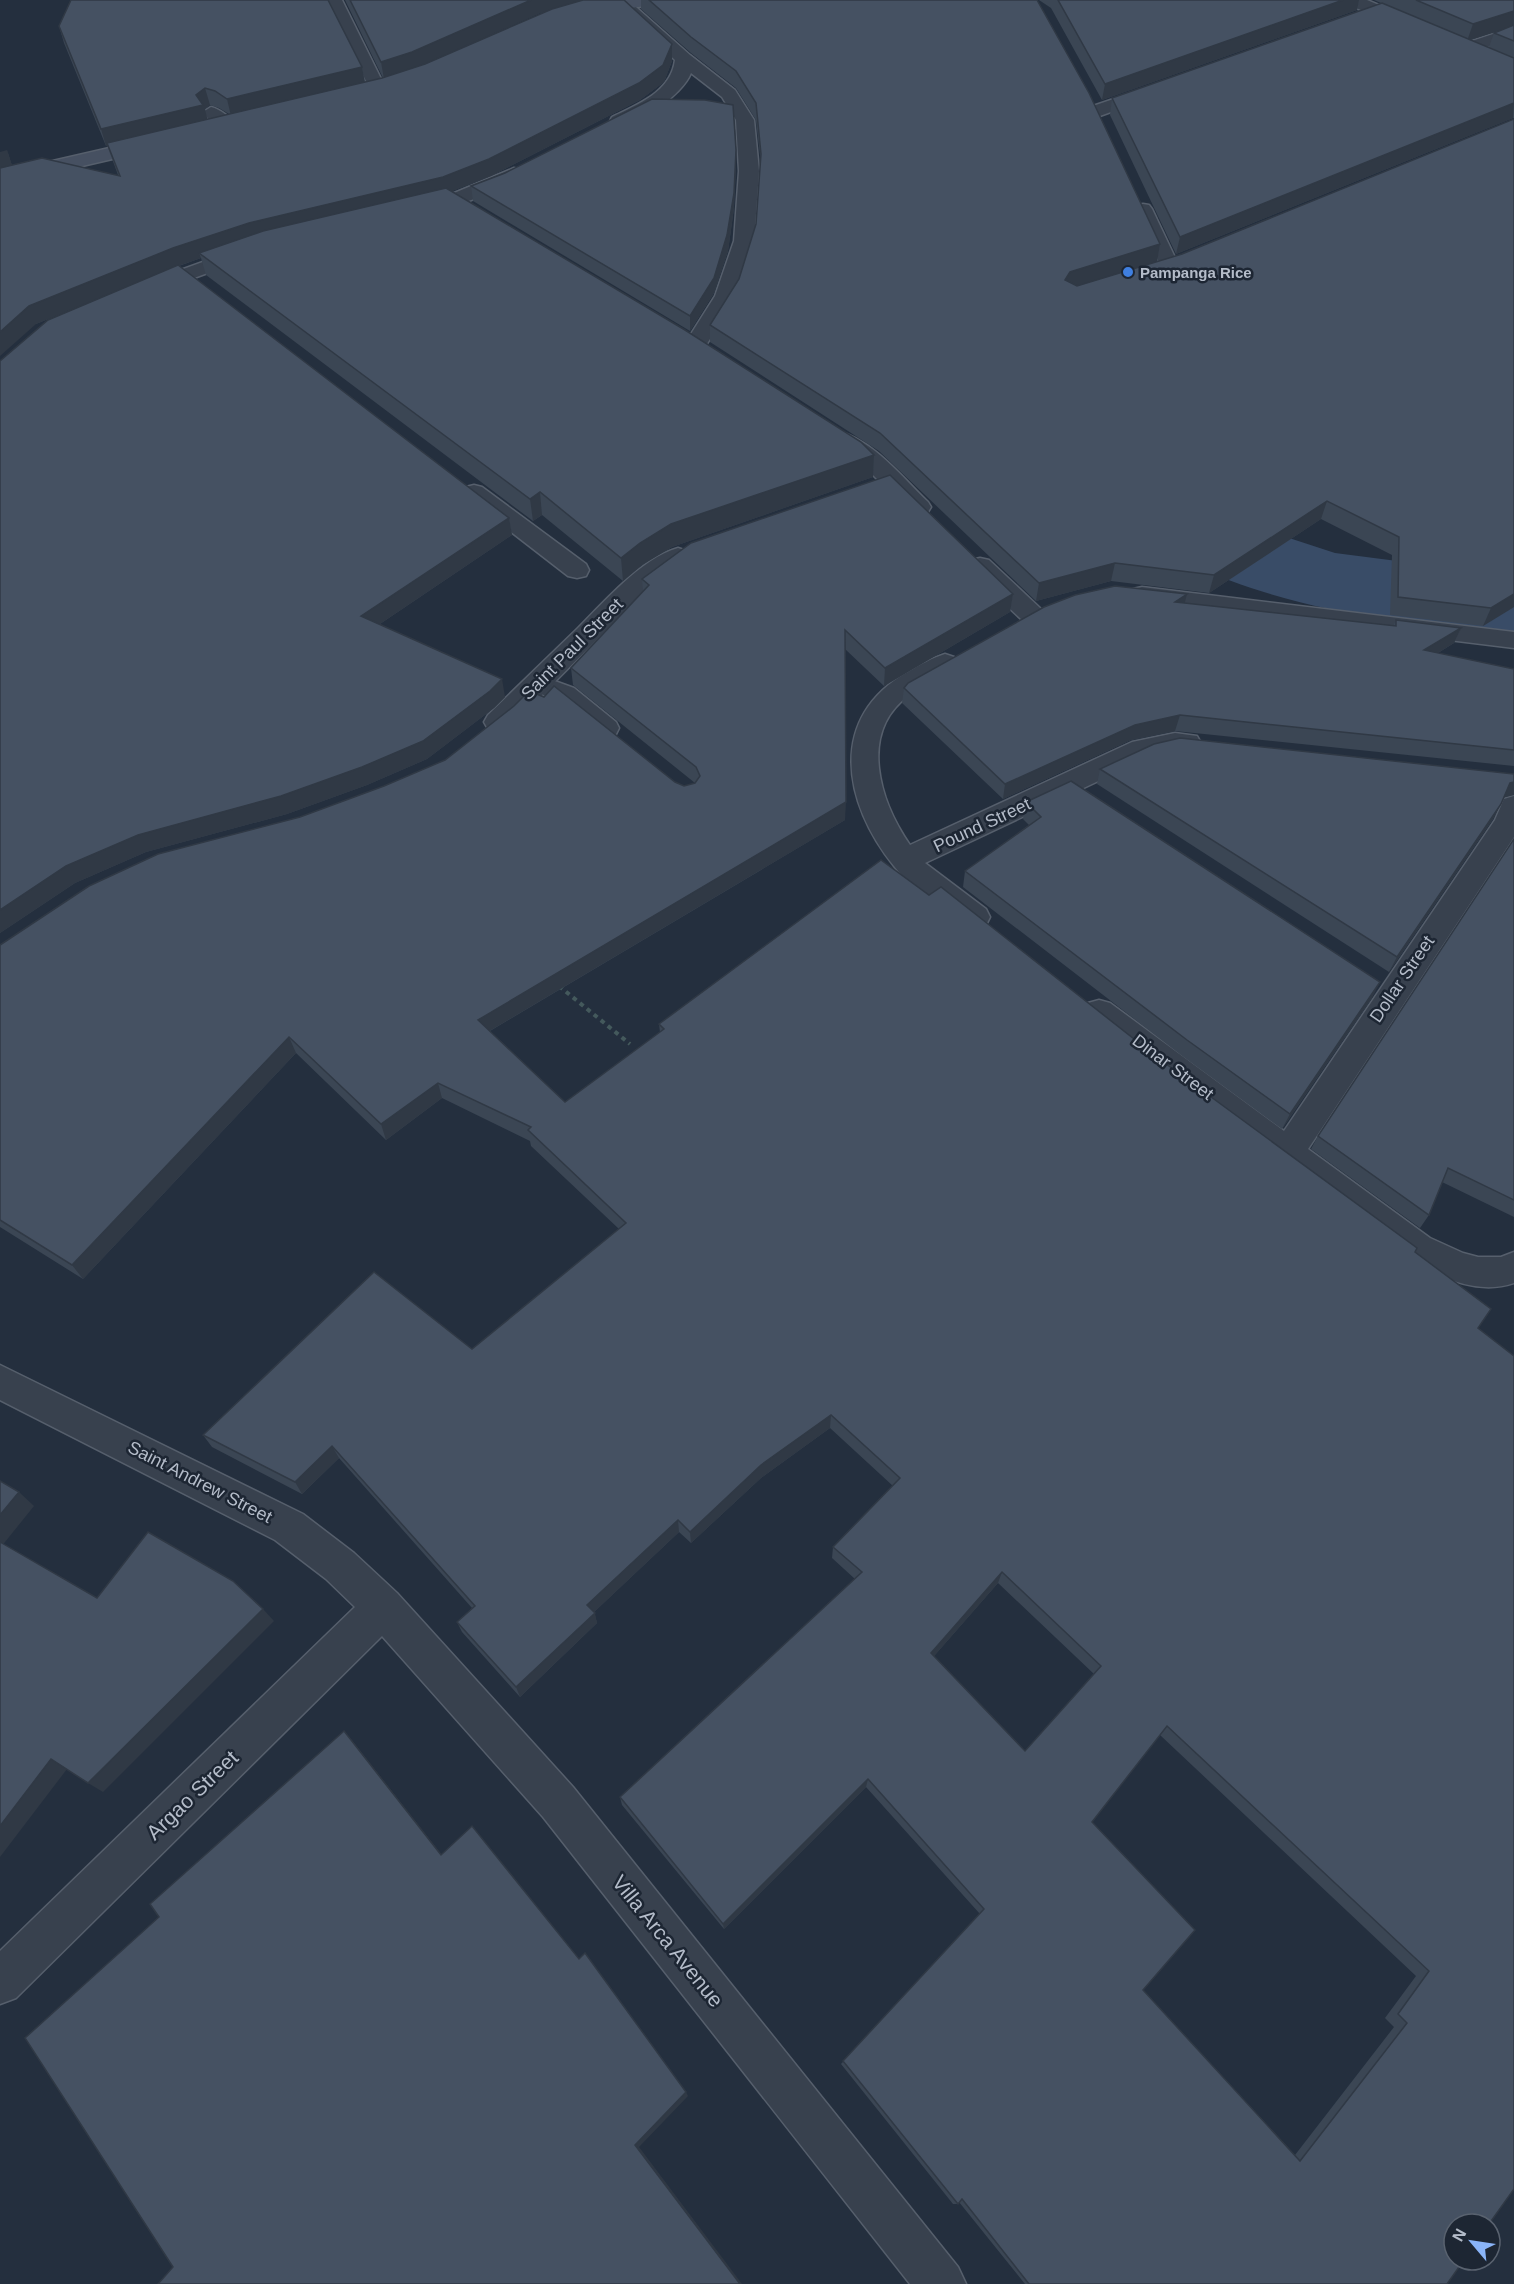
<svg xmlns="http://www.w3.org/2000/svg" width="1514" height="2284" font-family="Helvetica,sans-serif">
<rect width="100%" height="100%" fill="#242f3e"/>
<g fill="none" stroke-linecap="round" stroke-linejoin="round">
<path fill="#394c67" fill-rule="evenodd" d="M 1115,451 L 1145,459 L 1200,498 L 1265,530 L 1335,553 L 1514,576 L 1514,636 C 1381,621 1227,604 1118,520 C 1099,506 1085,496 1072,477 L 1085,459 Z"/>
<g stroke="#565f6c" stroke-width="3">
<g id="lane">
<path d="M 326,0 L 342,0 L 386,89 L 384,93 L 372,93 L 370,89 Z"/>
<path d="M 211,107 C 220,109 231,118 237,126 L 234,130 C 221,133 210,122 203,112 Z"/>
<path d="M 1143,204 L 1149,205 L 1152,209 L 1179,266 L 1177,270 L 1163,270 L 1161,266 L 1134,209 L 1137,205 Z"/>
<path d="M 538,675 L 574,688 L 616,722 L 619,728 L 616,734 L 607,736 L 598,734 L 556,700 L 529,689 L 526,683 L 529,677 Z"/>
</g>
</g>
<g stroke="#565f6c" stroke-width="3">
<g id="street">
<path d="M 610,0 L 628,0 L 690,55 L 735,90 L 754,120 L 759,171 L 754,241 L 737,296 L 703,350 L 695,352 L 687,350 L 684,345 L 715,296 L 734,241 L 739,171 L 736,120 L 722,97 L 691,73 C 683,94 635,130 612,125 L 610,121 L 612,117 C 638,104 671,92 675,60 Z"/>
<path d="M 1345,0 L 1367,0 L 1417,21 L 1420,25 L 1417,29 L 1405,29 L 1347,4 Z"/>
<path d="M 1514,27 L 1514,38 L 1466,54 L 1460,53 L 1457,49 L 1460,45 Z"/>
<path d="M 1152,86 L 1158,87 L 1161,91 L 1158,95 L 1097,117 L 1090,115 L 1088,111 L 1090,107 Z"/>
<path d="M 514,168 L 521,170 L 524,174 L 521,178 C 496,189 438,219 412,212 L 409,208 L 412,204 L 447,196 Z"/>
<path d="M 247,246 L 254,248 L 257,252 L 254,256 L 153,293 L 146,295 L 139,293 L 136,289 L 139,285 Z"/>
<path d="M 837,431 C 873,440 902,477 928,502 L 931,507 L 928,512 L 919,514 L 910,512 L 861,463 L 829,443 L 825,438 L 829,433 Z"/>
<path d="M 474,485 L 482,487 L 586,564 L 589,570 L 586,576 L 577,578 L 568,576 L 466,497 L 462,492 L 466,487 Z"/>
<path d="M 678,548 L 687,551 L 690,556 L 687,561 L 661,579 L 635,601 L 508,729 L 498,731 L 488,729 L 484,722 L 488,715 C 518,686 548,657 578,628 C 604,602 642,558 678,548 Z"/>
<path d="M 980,558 L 989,560 L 1040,608 L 1044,614 L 1040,620 L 1031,622 L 1022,620 L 971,572 L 968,566 L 971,560 Z"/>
<path d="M 1142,587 L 1514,632 L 1514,648 L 1133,601 L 1129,595 L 1133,589 Z"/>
<path d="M 945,654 L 954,657 L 958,663 C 949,678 923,685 908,696 C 858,733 880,802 910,845 L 1132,742 L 1175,733 L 1197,736 L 1201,743 L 1197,750 L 1149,757 L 925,863 L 986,909 L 990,917 L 986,925 C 966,931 954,917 939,905 C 923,894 906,882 894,866 C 843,803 827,717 908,672 C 920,665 932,658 945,654 Z"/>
<path d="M 1514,796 L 1514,837 L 1308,1149 L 1430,1238 L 1463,1253 L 1478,1257 L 1501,1257 L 1514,1252 L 1514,1283 C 1476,1296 1440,1276 1406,1260 L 1088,1021 L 1083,1012 L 1088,1003 L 1099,1000 L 1110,1003 L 1284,1131 L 1495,820 L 1504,799 Z"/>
<path d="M 0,1365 L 303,1514 L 354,1553 L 397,1593 L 573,1787 L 958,2267 L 966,2284 L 910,2284 L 543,1817 L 382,1636 L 16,1998 L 0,2004 L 0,1951 L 355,1607 L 326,1579 L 275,1540 L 0,1400 Z"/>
</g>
</g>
<g stroke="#565f6c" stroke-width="3">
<g id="secondary">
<path d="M 613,0 L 662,0 L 660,4 L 654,5 L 582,14 L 576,13 L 573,9 L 576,5 Z"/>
<path d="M 153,138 L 160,140 L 162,144 L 160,148 L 0,185 L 0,173 Z"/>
</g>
</g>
<path stroke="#44595c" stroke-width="4" stroke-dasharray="4.5 4.5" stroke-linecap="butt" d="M 559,986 L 630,1044"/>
<use href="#lane" fill="#38414e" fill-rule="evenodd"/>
<use href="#street" fill="#38414e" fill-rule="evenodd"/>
<use href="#secondary" fill="#465061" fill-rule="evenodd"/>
</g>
<g fill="#3b4654" fill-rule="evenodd">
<path d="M 345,0 L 624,0 L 672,61 L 664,82 L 640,100 L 491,176 L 452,191 L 874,455 L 873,477 L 672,547 L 642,565 L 623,581 L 542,515 L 533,521 L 206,275 L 201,258 L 179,266 L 509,518 L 512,535 L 380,624 L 505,697 L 494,708 L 427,759 L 367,785 L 287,814 L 146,852 L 75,883 L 0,933 L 0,361 L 115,292 L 36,324 L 7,150 L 12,166 L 118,175 L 107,145 L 106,146 L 64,43 L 59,26 L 362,67 L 365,82 L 383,78 ZM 545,12 L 423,65 L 540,13 ZM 210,105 L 219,108 L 229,114 L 207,119 L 205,109 Z"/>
<path d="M 641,0 L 1037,0 L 1160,244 L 1157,262 L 1101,279 L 1514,607 L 1483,626 L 1390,615 L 1392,555 L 1321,519 L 1209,593 L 1111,581 L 1036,601 L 879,451 L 710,342 L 710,325 L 739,279 L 756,224 L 761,164 L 756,120 L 736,88 L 691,53 L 641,9 Z"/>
<path d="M 1039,0 L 1359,0 L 1357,10 L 1102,100 L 1051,8 Z"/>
<path d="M 1374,0 L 1514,0 L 1514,118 L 1513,118 L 1176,254 L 1110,115 L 1112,98 L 1381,3 ZM 1510,27 L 1494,33 L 1489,47 L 1470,40 Z"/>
<path d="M 736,165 L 734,208 L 728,251 L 714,293 L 690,331 L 473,201 L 471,186 Z"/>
<path d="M 642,579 L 1013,594 L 1010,612 L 884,686 L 845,649 L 845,820 L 490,1031 L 565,1102 L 660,1032 L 659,1024 L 929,895 L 1162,1061 L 1415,1252 L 1478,1328 L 1447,2284 L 1025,2284 L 959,2202 L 958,2204 L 953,2204 L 841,2064 L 980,1914 L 866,1787 L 724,1929 L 622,1805 L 620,1797 L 855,1579 L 832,1558 L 833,1547 L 893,1486 L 830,1428 L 761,1478 L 691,1543 L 679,1532 L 594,1612 L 597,1623 L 520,1697 L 462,1632 L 457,1622 L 472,1608 L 339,1458 L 302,1494 L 212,1447 L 203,1435 L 472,1349 L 619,1229 L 531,1146 L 530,1141 L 442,1098 L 386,1140 L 296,1053 L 83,1279 L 0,1227 L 0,945 L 675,782 L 684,786 L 695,783 L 573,685 L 571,668 L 643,592 ZM 998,1583 L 1094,1674 L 1025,1751 L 934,1656 ZM 1160,1735 L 1416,1976 L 1385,2018 L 1394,2027 L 1295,2155 L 1143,1990 L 1092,1822 Z"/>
<path d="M 1185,603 L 1393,626 L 1396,620 L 1461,628 L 1454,643 L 1438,653 L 1514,669 L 1514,766 L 1175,731 L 1131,740 L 1003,799 L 902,703 L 904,688 Z"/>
<path d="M 1100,769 L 1504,798 L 1493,819 L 1389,972 L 1097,784 Z"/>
<path d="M 1026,802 L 1372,998 L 1282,1129 L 1181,1055 L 963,887 L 965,871 L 1029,825 L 1023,819 Z"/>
<path d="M 1514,839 L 1514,1217 L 1442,1182 L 1429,1215 L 1420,1228 L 1311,1149 L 1318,1136 Z"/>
</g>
<g fill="#303945">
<path d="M 531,0 L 600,0 L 540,13 L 414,69 L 384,79 L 381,62 Z"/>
<path d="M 1343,0 L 1359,0 L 1357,10 L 1102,100 L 1105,84 Z"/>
<path d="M 1514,11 L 1514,26 L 1467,41 L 1473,24 Z"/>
<path d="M 672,44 L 672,61 L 664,82 L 640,100 L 491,176 L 445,194 L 199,253 L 201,258 L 178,266 L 36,324 L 0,356 L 0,332 L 29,306 Z"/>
<path d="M 362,67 L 365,84 L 231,116 L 227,99 Z"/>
<path d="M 205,88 L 210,105 L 205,109 L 208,122 L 106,146 L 101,129 L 196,95 Z"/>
<path d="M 1514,103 L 1513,118 L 1176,254 L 1180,237 Z"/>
<path d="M 7,150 L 13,168 L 0,171 L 0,152 Z"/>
<path d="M 736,150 L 734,208 L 728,251 L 714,293 L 690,331 L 690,316 Z"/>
<path d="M 1160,244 L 1157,262 L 1067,290 L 1065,280 L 1070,272 Z"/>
<path d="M 874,455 L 873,477 L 672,547 L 642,565 L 623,581 L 621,558 L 640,543 L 671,524 Z"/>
<path d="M 540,492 L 542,515 L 533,521 L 530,499 Z"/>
<path d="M 1327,501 L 1321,519 L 1209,593 L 1214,575 Z"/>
<path d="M 509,518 L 512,535 L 365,634 L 361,616 Z"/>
<path d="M 1115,563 L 1111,581 L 1036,601 L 1039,583 Z"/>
<path d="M 1013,594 L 1010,612 L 884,686 L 885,668 Z"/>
<path d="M 1187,594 L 1183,610 L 1175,602 Z"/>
<path d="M 1514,594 L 1514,607 L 1483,626 L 1491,608 Z"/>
<path d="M 1461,628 L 1454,643 L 1418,665 L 1424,650 Z"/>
<path d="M 502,679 L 505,697 L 494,708 L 427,759 L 367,785 L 287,814 L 146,852 L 75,883 L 0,933 L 0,910 L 66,866 Z"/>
<path d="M 1180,715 L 1175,731 L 1131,740 L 1003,799 L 1005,784 L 1135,725 Z"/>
<path d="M 1514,782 L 1514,795 L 1502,798 L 1510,783 Z"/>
<path d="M 846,802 L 845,820 L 481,1036 L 478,1020 Z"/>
<path d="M 1501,804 L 1493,819 L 1389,972 L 1397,957 Z"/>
<path d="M 1380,982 L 1372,998 L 1282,1129 L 1290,1114 Z"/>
<path d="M 289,1037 L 296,1053 L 83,1279 L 72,1265 Z"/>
<path d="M 438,1083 L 442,1098 L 386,1140 L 381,1124 Z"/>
<path d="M 831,1415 L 830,1428 L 761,1478 L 691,1543 L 690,1532 L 761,1465 Z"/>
<path d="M 332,1446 L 339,1458 L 302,1494 L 295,1482 Z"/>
<path d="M 19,1492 L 34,1506 L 1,1547 L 0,1547 L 0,1515 Z"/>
<path d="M 678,1520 L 679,1532 L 590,1616 L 587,1605 Z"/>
<path d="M 1002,1572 L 998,1583 L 928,1663 L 931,1653 Z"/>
<path d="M 263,1609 L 274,1621 L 103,1792 L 88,1783 Z"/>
<path d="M 595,1613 L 597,1623 L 520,1697 L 516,1687 Z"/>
<path d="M 344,1731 L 355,1744 L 450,1865 L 441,1855 Z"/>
<path d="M 51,1759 L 67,1769 L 0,1857 L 0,1826 Z"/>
<path d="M 868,1779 L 866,1787 L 724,1929 L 723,1924 Z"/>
<path d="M 686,2092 L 688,2096 L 639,2147 L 742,2284 L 740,2284 L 635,2145 Z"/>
</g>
<g fill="#455162" stroke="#303945" stroke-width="1.5" fill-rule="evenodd">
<path d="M 71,0 L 328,0 L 362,67 L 227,99 L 215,91 L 205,88 L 196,95 L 203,105 L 101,129 L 59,26 Z"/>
<path d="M 350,0 L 531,0 L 412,52 L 381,62 Z"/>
<path d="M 583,0 L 624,0 L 672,44 L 663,65 L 639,83 L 489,159 L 443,177 L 249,223 L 173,248 L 29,306 L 0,332 L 0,168 L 42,158 L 120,176 L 107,143 L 382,78 L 425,64 L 552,9 Z"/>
<path d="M 649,0 L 1037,0 L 1089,93 L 1160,244 L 1070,272 L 1065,280 L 1077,286 L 1182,254 L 1514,119 L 1514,594 L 1491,608 L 1398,597 L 1399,537 L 1327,501 L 1214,575 L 1115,563 L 1039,583 L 880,433 L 710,325 L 739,279 L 756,224 L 761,154 L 756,103 L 736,71 L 691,37 Z"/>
<path d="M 1058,0 L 1343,0 L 1105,84 Z"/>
<path d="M 1416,0 L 1514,0 L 1514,11 L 1473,24 Z"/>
<path d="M 1382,3 L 1514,58 L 1514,103 L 1180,237 L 1112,98 Z"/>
<path d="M 1514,25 L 1514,41 L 1494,33 Z"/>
<path d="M 652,99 L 705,100 L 733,105 L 736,150 L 734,193 L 727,235 L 714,278 L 690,316 L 471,186 L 505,173 Z"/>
<path d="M 446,188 L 685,330 L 861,442 L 874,455 L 671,524 L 640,543 L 621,558 L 540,492 L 530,499 L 199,253 L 263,231 Z"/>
<path d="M 178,265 L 509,518 L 361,616 L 502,679 L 490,691 L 423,741 L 362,767 L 281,796 L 138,835 L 66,866 L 0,910 L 0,361 L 48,320 Z"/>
<path d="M 890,475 L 1013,594 L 885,668 L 845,630 L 846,802 L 478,1020 L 565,1102 L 664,1029 L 659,1024 L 881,860 L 929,895 L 941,887 L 1162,1061 L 1417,1248 L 1415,1252 L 1491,1309 L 1478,1328 L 1514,1356 L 1514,2189 L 1489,2224 L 1454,2224 L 1454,2260 L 1464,2260 L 1447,2284 L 1029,2284 L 962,2199 L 958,2204 L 843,2061 L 984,1909 L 868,1779 L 723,1924 L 620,1797 L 862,1572 L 833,1547 L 900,1478 L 831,1415 L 761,1465 L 690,1532 L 678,1520 L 587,1605 L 595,1613 L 516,1687 L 457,1622 L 475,1606 L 332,1446 L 295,1482 L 203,1435 L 374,1272 L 472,1349 L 626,1223 L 528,1130 L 531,1127 L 438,1083 L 381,1124 L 289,1037 L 72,1265 L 0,1220 L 0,945 L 89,886 L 158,854 L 300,817 L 384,786 L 445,760 L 514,706 L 529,691 L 544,697 L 554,686 L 675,782 L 684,786 L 695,783 L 700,776 L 696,767 L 571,668 L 649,585 L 642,579 L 691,543 ZM 1002,1572 L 1101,1666 L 1025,1751 L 931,1653 ZM 1167,1726 L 1429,1971 L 1398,2014 L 1407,2023 L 1300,2161 L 1143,1990 L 1195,1930 L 1092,1822 Z"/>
<path d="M 1115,586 L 1187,594 L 1175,602 L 1396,626 L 1396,620 L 1461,628 L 1424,650 L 1514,669 L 1514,750 L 1180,715 L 1135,725 L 1005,784 L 904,688 L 908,683 L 1044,607 L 1075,595 Z"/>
<path d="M 1180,738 L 1514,774 L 1514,782 L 1510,783 L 1501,804 L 1397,957 L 1100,769 L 1154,744 Z"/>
<path d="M 1071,781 L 1380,982 L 1290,1114 L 1187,1040 L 965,871 L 1041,817 L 1026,802 Z"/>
<path d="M 1514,839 L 1514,1200 L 1448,1168 L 1429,1215 L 1318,1136 Z"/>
<path d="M 0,1481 L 19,1492 L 0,1515 Z"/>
<path d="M 148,1532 L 233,1581 L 263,1609 L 88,1783 L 51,1759 L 0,1826 L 0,1542 L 97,1598 Z"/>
<path d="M 344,1731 L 441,1855 L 472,1826 L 579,1959 L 585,1953 L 686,2092 L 635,2145 L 740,2284 L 158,2284 L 173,2267 L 25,2038 L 159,1917 L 150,1904 Z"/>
</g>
<circle fill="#3f7fe0" stroke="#1d2633" stroke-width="2" cx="1128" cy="272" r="6"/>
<g text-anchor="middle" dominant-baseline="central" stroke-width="5" stroke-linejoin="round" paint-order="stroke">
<g font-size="15" font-weight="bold" fill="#b4bcc9" stroke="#1d2633" text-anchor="start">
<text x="1140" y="272">Pampanga Rice</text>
</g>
<g font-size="18" fill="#b4bcc9" stroke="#1d2633">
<text transform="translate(572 649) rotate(-45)">Saint Paul Street</text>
<text transform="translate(982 825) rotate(-25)">Pound Street</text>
<text transform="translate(1402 979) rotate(-56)">Dollar Street</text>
<text transform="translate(1173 1067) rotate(37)">Dinar Street</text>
<text transform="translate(200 1482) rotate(27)">Saint Andrew Street</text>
</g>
<g font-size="21" fill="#b4bcc9" stroke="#1d2633">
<text transform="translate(192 1795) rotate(-44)">Argao Street</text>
<text transform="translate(668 1941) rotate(51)">Villa Arca Avenue</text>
</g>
</g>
<g transform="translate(1472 2242) rotate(299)"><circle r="28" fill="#1d2633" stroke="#59626f" stroke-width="1.5"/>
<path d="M0-4.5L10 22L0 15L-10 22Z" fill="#8ab4f8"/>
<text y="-9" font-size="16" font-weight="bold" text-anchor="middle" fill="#b4bcc9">N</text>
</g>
</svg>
